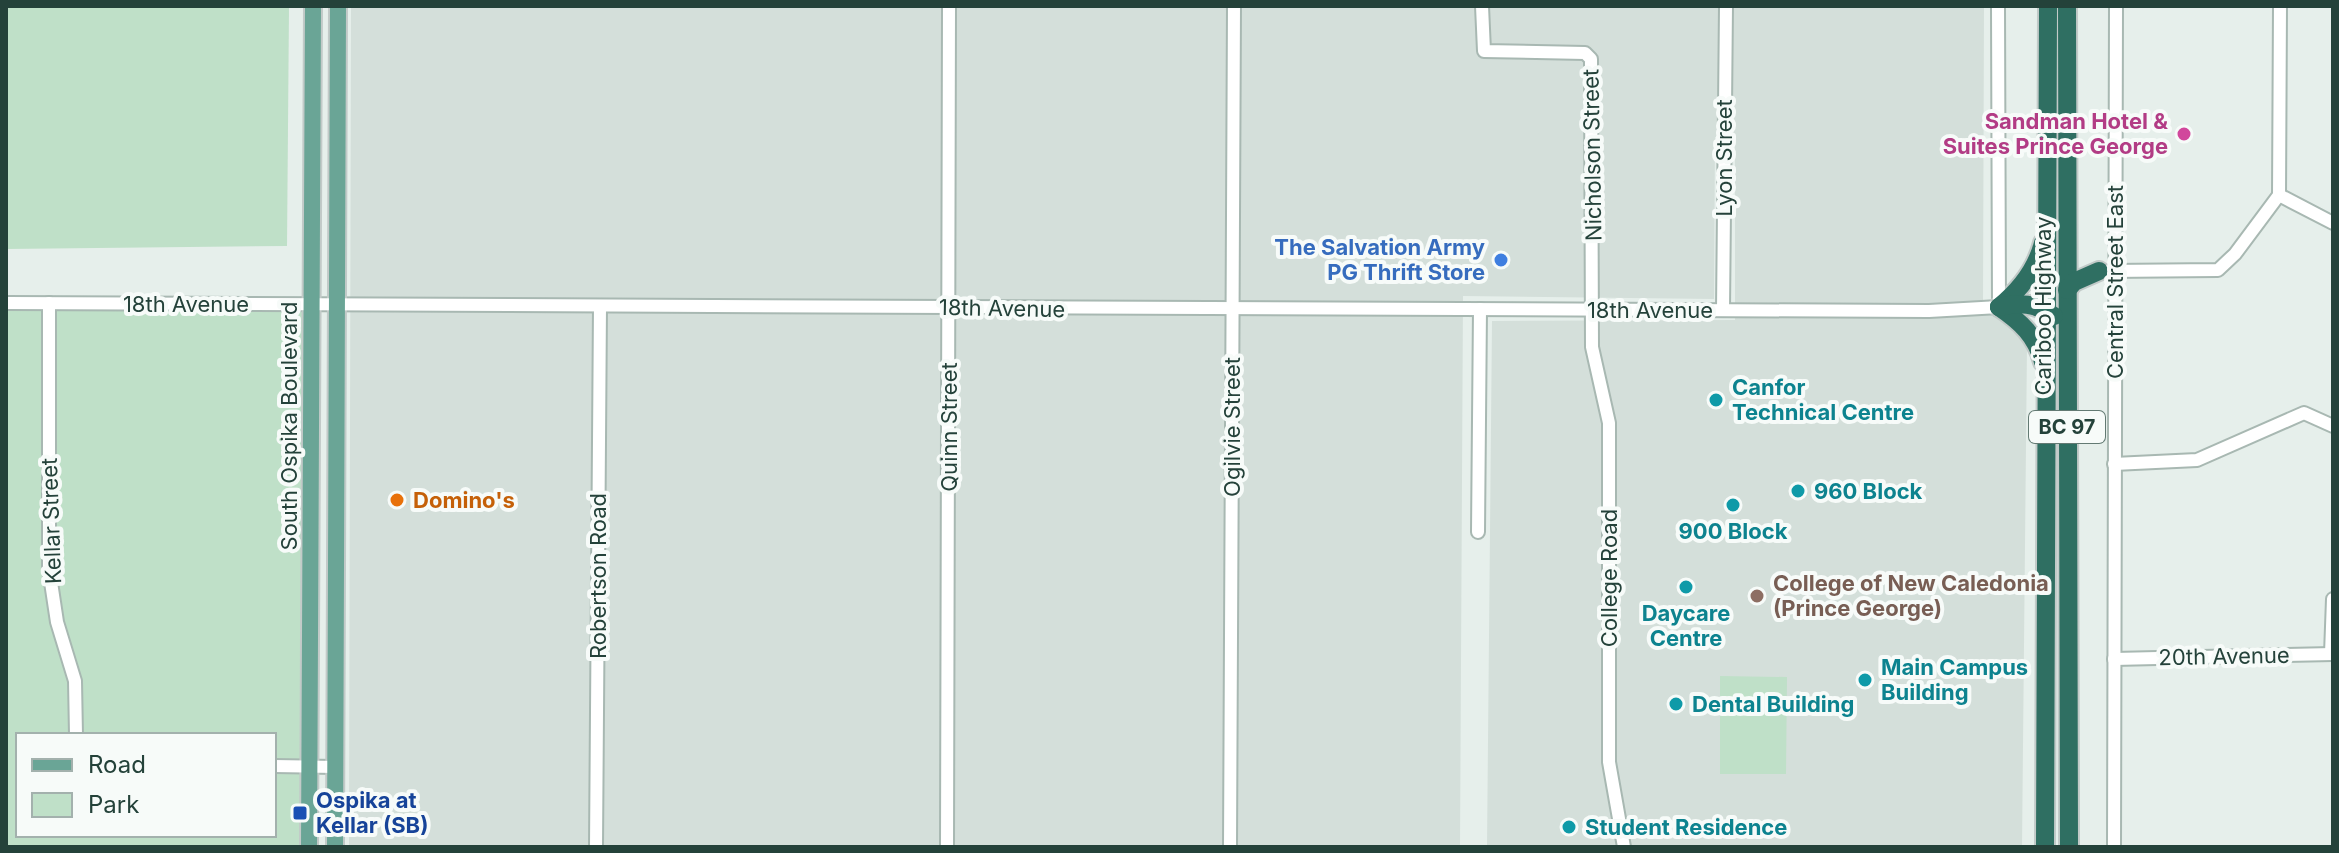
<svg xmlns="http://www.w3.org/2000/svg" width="2339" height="853" font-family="Inter,sans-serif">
<rect width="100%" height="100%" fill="#e6efeb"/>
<path fill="#d4dfda" d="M 351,6 L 1984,6 L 1983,304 L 2027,345 L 2022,847 L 1487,847 L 1492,321 L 1735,320 L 1735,138 L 1715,137 L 1714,299 L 1463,296 L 1460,847 L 349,847 Z"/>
<g fill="#bfe0c8" fill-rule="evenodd">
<path d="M 6,6 L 289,6 L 287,246 L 6,249 Z"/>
<path d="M 6,306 L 310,306 L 309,847 L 6,847 ZM 18,735 L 274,735 L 274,835 L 18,835 Z"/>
<path d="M 1720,676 L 1787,677 L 1786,774 L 1720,774 Z"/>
</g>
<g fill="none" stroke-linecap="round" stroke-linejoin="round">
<g stroke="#a8b8b2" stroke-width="16">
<g id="minor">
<path d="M 1482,6 L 1484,51 L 1585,53 L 1591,59 L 1592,347 L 1609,423 L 1609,762 L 1624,847"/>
<path d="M 2279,195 L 2280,6"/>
<path d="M 2279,195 L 2333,223"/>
<path d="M 2109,271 L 2218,270 L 2235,254 L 2279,195"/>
<path d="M 6,303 L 1929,311 L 1999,307 L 1998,6"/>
<path d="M 49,303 L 49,569 L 57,622 L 75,681 L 76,735"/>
<path d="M 1723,310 L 1726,6"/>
<path d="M 2114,464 L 2197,460 L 2304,413 L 2333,426"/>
<path d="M 1478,532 L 1480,309"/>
<path d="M 2331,654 L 2333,599"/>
<path d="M 2114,659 L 2333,654"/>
<path d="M 274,766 L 335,767"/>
<path d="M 596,847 L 600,306"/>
<path d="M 947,847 L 949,6"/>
<path d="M 1230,847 L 1234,6"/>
<path d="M 2114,847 L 2116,6"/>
</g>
</g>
<g stroke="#c2cac8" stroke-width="20">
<g id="major">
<path d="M 309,847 L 313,6"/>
<path d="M 335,847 L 338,6"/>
</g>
</g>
<g stroke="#c2cac8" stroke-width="22">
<g id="highway">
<path d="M 2067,6 L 2069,847"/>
<path d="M 2067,290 L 2074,282 L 2099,271"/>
<path d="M 1999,307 C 2020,290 2036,270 2043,243"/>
<path d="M 1999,307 C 2021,322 2036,336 2043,362"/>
<path d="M 1999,307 C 2019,302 2036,303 2054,316"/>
<path d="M 2045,847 L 2048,6"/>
</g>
</g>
<use href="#minor" stroke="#fff" stroke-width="12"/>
<use href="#major" stroke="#6aa596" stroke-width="16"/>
<use href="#highway" stroke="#2f6f62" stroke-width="18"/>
</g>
<circle fill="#d1479c" stroke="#f7fbf9" stroke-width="3" cx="2184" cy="134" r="8"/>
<circle fill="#3f7fe0" stroke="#f7fbf9" stroke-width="3" cx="1501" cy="260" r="8"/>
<g fill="#0f9aa8" stroke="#f7fbf9" stroke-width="3">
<circle cx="1716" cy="400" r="8"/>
<circle cx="1798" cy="491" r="8"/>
<circle cx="1733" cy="505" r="8"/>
<circle cx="1686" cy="587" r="8"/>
<circle cx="1865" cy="680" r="8"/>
<circle cx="1676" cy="704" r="8"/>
<circle cx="1569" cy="827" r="8"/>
</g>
<circle fill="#e8710a" stroke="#f7fbf9" stroke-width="3" cx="397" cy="500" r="8"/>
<circle fill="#8d6e63" stroke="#f7fbf9" stroke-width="3" cx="1757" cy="596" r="8"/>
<rect fill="#1a4fb4" stroke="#f7fbf9" stroke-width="3" x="292" y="805" width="16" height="16" rx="4"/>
<g text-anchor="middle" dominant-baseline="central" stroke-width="8" stroke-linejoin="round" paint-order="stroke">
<rect fill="#f7fbf9" stroke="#637a73" stroke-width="2" x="2029" y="411" width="76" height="32" rx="6"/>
<g font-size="20" font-weight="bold" fill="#24423a">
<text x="2067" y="427">BC 97</text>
</g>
<g font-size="22" font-weight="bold" fill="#b23c85" stroke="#f7fbf9" text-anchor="end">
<text x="2168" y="121">Sandman Hotel &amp;<tspan x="2168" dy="25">Suites Prince George</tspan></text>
</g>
<g font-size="22" fill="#24423a" stroke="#f7fbf9">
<text transform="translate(1592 155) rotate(-91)">Nicholson Street</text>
<text transform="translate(1724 158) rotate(-90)">Lyon Street</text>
<text transform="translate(2115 282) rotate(-90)">Central Street East</text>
<text x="186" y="304">18th Avenue</text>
<text transform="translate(2043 306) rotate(-90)">Cariboo Highway</text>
<text transform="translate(1002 308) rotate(1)">18th Avenue</text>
<text x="1650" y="310">18th Avenue</text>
<text transform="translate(289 426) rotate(-90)">South Ospika Boulevard</text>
<text transform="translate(949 427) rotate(-90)">Quinn Street</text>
<text transform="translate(1232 427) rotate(-90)">Ogilvie Street</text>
<text transform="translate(51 521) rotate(-92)">Kellar Street</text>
<text transform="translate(598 576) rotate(-90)">Robertson Road</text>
<text transform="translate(1609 578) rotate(-90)">College Road</text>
<text transform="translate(2224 656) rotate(-1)">20th Avenue</text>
</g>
<g font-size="22" font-weight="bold" fill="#366cbe" stroke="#f7fbf9" text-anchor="end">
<text x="1485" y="247">The Salvation Army<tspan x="1485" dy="25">PG Thrift Store</tspan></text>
</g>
<g font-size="22" font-weight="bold" fill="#0d838f" stroke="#f7fbf9" text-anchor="start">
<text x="1732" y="387">Canfor<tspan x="1732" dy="25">Technical Centre</tspan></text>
<text x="1814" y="491">960 Block</text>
<text x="1733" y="531" text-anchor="middle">900 Block</text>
<text x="1686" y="613" text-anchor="middle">Daycare<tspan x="1686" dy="25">Centre</tspan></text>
<text x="1881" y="667">Main Campus<tspan x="1881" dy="25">Building</tspan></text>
<text x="1692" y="704">Dental Building</text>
<text x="1585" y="827">Student Residence</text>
</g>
<g font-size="22" font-weight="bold" fill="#c56008" stroke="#f7fbf9" text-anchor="start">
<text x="413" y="500">Domino's</text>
</g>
<g font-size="22" font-weight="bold" fill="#785e54" stroke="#f7fbf9" text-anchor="start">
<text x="1773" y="583">College of New Caledonia<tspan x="1773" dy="25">(Prince George)</tspan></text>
</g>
<g font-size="22" font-weight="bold" fill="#164399" stroke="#f7fbf9" text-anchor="start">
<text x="316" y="800">Ospika at<tspan x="316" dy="25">Kellar (SB)</tspan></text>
</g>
</g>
<rect width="2339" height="853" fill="none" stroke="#24423a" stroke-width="16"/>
<rect x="16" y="733" width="260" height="104" fill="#f7fbf9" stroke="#a3b1ad" stroke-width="2"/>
<rect x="32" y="759" width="40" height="12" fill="#6aa596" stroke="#a3b1ad" stroke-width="2"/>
<text x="88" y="773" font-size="24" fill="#24423a">Road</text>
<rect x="32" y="793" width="40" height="24" fill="#bfe0c8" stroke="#a3b1ad" stroke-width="2"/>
<text x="88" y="813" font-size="24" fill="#24423a">Park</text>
</svg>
